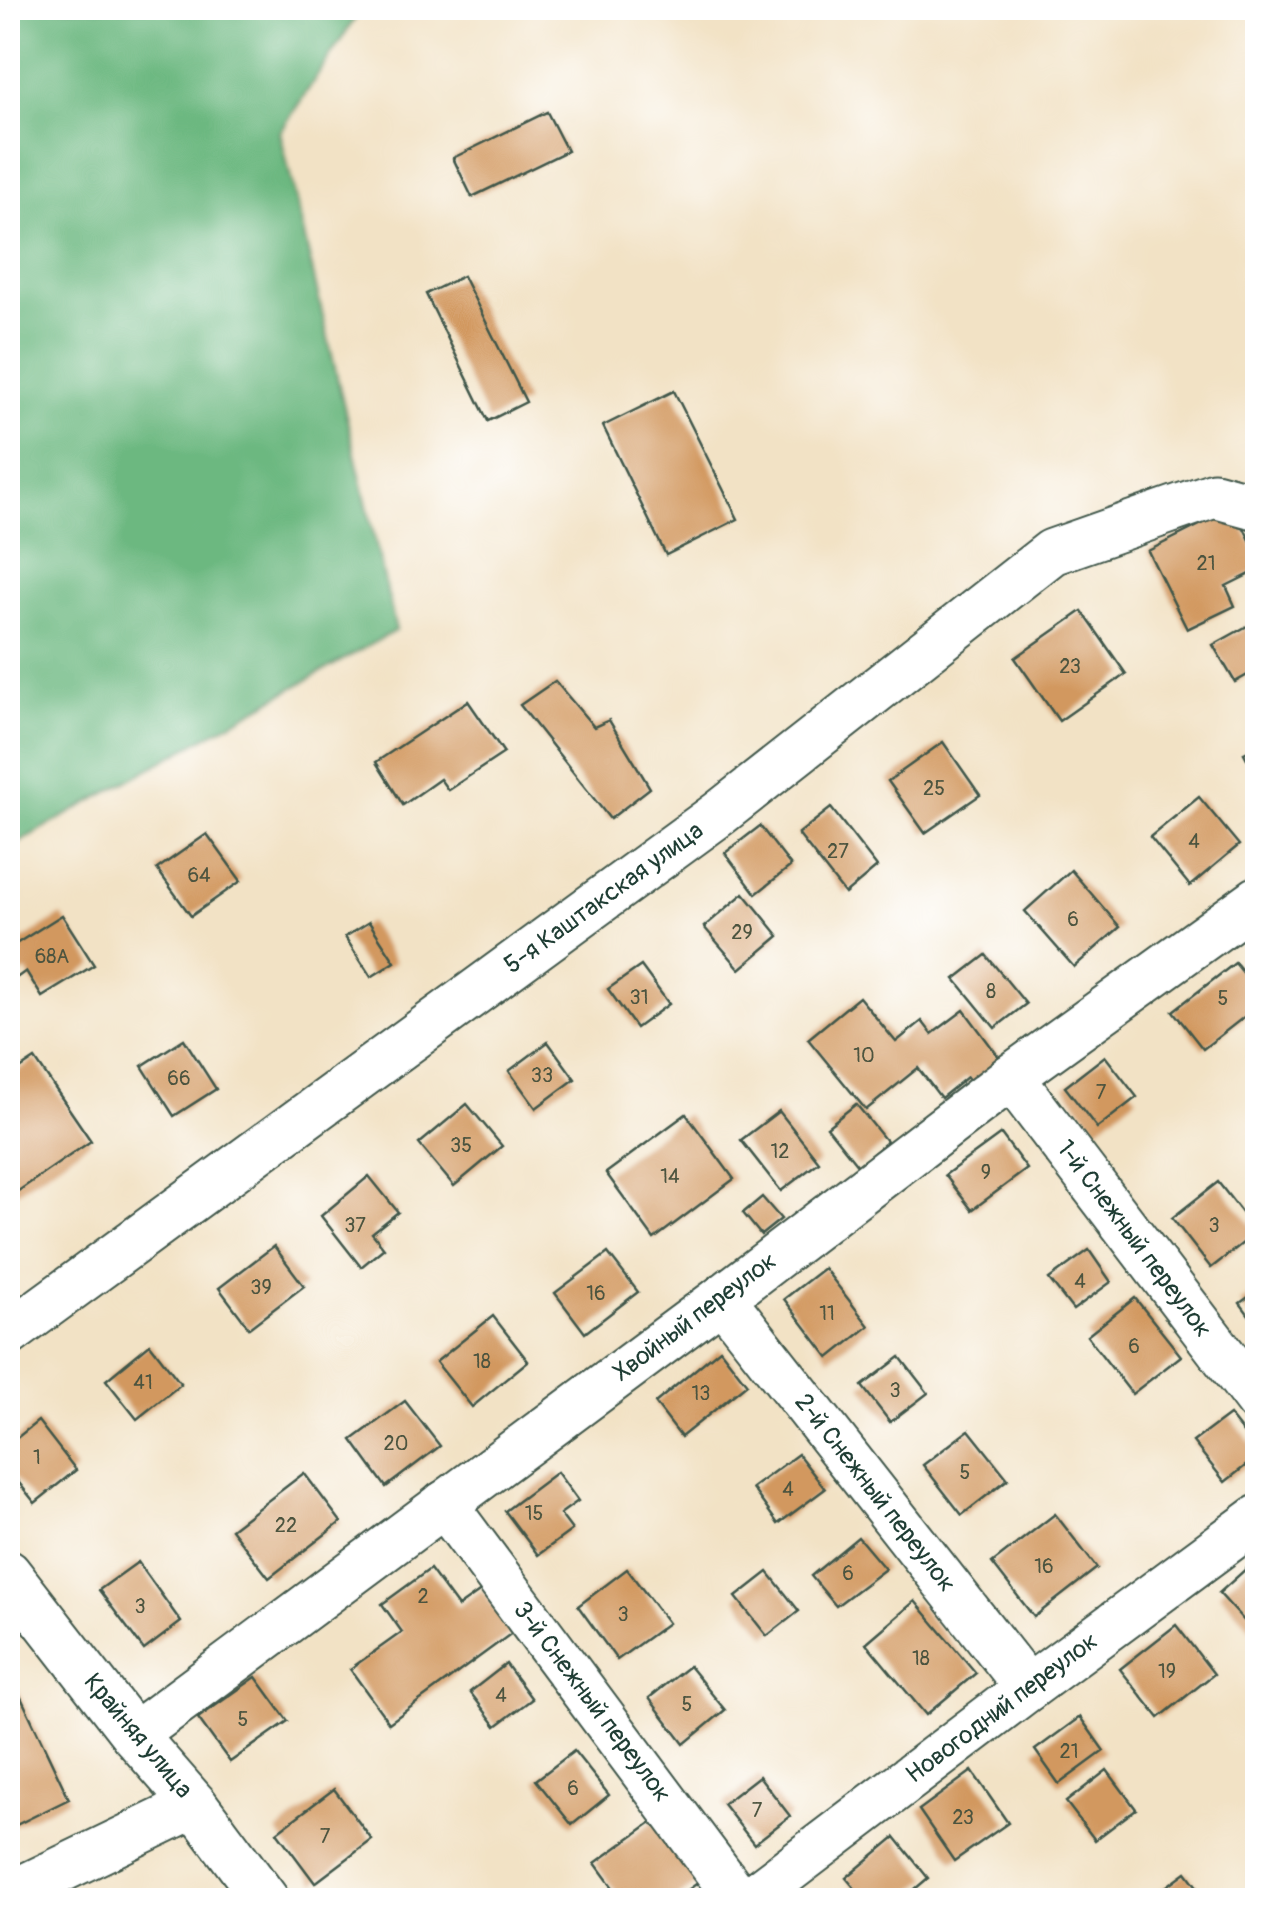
<svg xmlns="http://www.w3.org/2000/svg" width="1265" height="1908" font-family="Pangolin,sans-serif">
<rect width="100%" height="100%" fill="#fff"/>
<filter id="ink" filterUnits="userSpaceOnUse"><feTurbulence type="fractalNoise" baseFrequency=".01" numOctaves="2"/><feDisplacementMap in="SourceGraphic" scale="20" xChannelSelector="R" yChannelSelector="G"/><feConvolveMatrix kernelMatrix="1 2 1 2 8 2 1 2 1" color-interpolation-filters="sRGB"/></filter>
<filter id="wash" filterUnits="userSpaceOnUse"><feTurbulence type="fractalNoise" baseFrequency=".0048" numOctaves="4" result="noise"/><feDisplacementMap in="SourceGraphic" scale="40" xChannelSelector="R" yChannelSelector="G"/><feGaussianBlur stdDeviation="2.25" result="paint"/><feColorMatrix in="noise" values="0 0 0 0 0 0 0 0 0 0 0 0 0 0 0 0 0 1.4 0 .05"/><feComposite in="paint" operator="in"/></filter>
<g filter="url(#wash)">
<rect width="100%" height="100%" fill="#f2e2c5"/>
<path fill="#6cb880" stroke="#467a5a" stroke-width="2.5" d="M 8,8 L 362,8 L 280,132 L 396,630 L 8,848 Z"/>
<g id="blocks">
<g fill="#d2985f">
<path d="M 547,112 L 567,151 L 472,197 L 453,158 Z"/>
<path d="M 463,276 L 526,402 L 488,421 L 426,294 Z"/>
<path d="M 674,391 L 738,519 L 666,555 L 603,426 Z"/>
<path d="M 1234,508 L 1258,556 L 1258,570 L 1226,586 L 1235,606 L 1187,629 L 1148,551 Z"/>
<path d="M 1082,611 L 1126,674 L 1059,721 L 1015,658 Z"/>
<path d="M 1258,620 L 1258,669 L 1235,682 L 1213,645 Z"/>
<path d="M 555,681 L 594,727 L 609,720 L 650,788 L 610,819 L 520,705 Z"/>
<path d="M 468,701 L 504,753 L 448,790 L 440,779 L 403,805 L 376,762 Z"/>
<path d="M 943,742 L 980,795 L 925,833 L 888,781 Z"/>
<path d="M 1258,746 L 1258,779 L 1244,753 Z"/>
<path d="M 1199,797 L 1239,845 L 1190,886 L 1150,837 Z"/>
<path d="M 831,808 L 877,867 L 845,894 L 798,834 Z"/>
<path d="M 760,826 L 791,866 L 756,894 L 725,853 Z"/>
<path d="M 207,834 L 241,881 L 191,916 L 157,869 Z"/>
<path d="M 1071,870 L 1120,927 L 1074,967 L 1025,911 Z"/>
<path d="M 744,893 L 779,936 L 740,969 L 704,927 Z"/>
<path d="M 62,915 L 94,965 L 42,997 L 26,971 L 8,984 L 8,942 L 11,947 Z"/>
<path d="M 369,922 L 395,962 L 371,977 L 345,937 Z"/>
<path d="M 986,955 L 1026,1004 L 995,1028 L 955,979 Z"/>
<path d="M 1235,963 L 1258,991 L 1258,1006 L 1203,1049 L 1173,1011 Z"/>
<path d="M 641,966 L 669,1004 L 636,1028 L 608,989 Z"/>
<path d="M 859,997 L 896,1042 L 922,1021 L 932,1034 L 964,1010 L 1002,1061 L 972,1084 L 967,1077 L 941,1098 L 918,1068 L 866,1110 L 808,1039 Z"/>
<path d="M 184,1039 L 216,1089 L 174,1116 L 142,1066 Z"/>
<path d="M 548,1042 L 575,1079 L 536,1108 L 509,1071 Z"/>
<path d="M 1105,1056 L 1137,1097 L 1097,1128 L 1065,1087 Z"/>
<path d="M 35,1059 L 91,1141 L 8,1198 L 8,1077 Z"/>
<path d="M 467,1104 L 502,1146 L 454,1186 L 419,1144 Z"/>
<path d="M 856,1104 L 887,1142 L 858,1166 L 827,1127 Z"/>
<path d="M 779,1111 L 819,1162 L 781,1191 L 741,1140 Z"/>
<path d="M 686,1114 L 734,1179 L 654,1239 L 606,1173 Z"/>
<path d="M 1001,1134 L 1027,1169 L 972,1210 L 945,1175 Z"/>
<path d="M 369,1176 L 398,1212 L 372,1233 L 384,1248 L 361,1267 L 321,1216 Z"/>
<path d="M 1218,1182 L 1257,1232 L 1211,1268 L 1172,1218 Z"/>
<path d="M 762,1197 L 781,1219 L 761,1235 L 743,1213 Z"/>
<path d="M 274,1246 L 304,1286 L 249,1328 L 219,1288 Z"/>
<path d="M 1089,1250 L 1111,1282 L 1073,1310 L 1049,1279 Z"/>
<path d="M 608,1253 L 638,1292 L 585,1333 L 555,1293 Z"/>
<path d="M 824,1268 L 869,1326 L 829,1358 L 784,1299 Z"/>
<path d="M 1258,1290 L 1258,1327 L 1240,1303 Z"/>
<path d="M 1135,1298 L 1181,1356 L 1132,1394 L 1087,1336 Z"/>
<path d="M 493,1316 L 528,1361 L 472,1407 L 436,1362 Z"/>
<path d="M 150,1344 L 181,1384 L 137,1419 L 106,1380 Z"/>
<path d="M 720,1349 L 747,1384 L 681,1437 L 655,1403 Z"/>
<path d="M 900,1357 L 928,1393 L 890,1422 L 862,1386 Z"/>
<path d="M 405,1401 L 440,1446 L 386,1487 L 352,1440 Z"/>
<path d="M 1229,1415 L 1258,1452 L 1258,1456 L 1225,1482 L 1193,1442 Z"/>
<path d="M 38,1421 L 76,1470 L 35,1503 L 8,1469 L 8,1445 Z"/>
<path d="M 969,1430 L 1008,1479 L 962,1515 L 923,1465 Z"/>
<path d="M 798,1454 L 825,1489 L 778,1524 L 752,1488 Z"/>
<path d="M 557,1472 L 578,1501 L 560,1514 L 572,1530 L 538,1555 L 505,1511 Z"/>
<path d="M 304,1473 L 341,1522 L 269,1578 L 231,1529 Z"/>
<path d="M 1055,1514 L 1097,1568 L 1034,1617 L 992,1563 Z"/>
<path d="M 858,1537 L 885,1569 L 836,1606 L 811,1576 Z"/>
<path d="M 1258,1558 L 1258,1636 L 1219,1593 Z"/>
<path d="M 138,1562 L 181,1622 L 144,1650 L 99,1590 Z"/>
<path d="M 430,1569 L 458,1607 L 482,1590 L 512,1633 L 389,1723 L 350,1669 L 402,1632 L 382,1604 Z"/>
<path d="M 627,1569 L 668,1623 L 617,1660 L 578,1606 Z"/>
<path d="M 768,1572 L 799,1611 L 767,1636 L 736,1597 Z"/>
<path d="M 915,1601 L 976,1673 L 926,1715 L 866,1643 Z"/>
<path d="M 1176,1625 L 1214,1674 L 1159,1718 L 1120,1669 Z"/>
<path d="M 506,1664 L 532,1699 L 496,1726 L 470,1692 Z"/>
<path d="M 689,1666 L 725,1710 L 684,1744 L 649,1698 Z"/>
<path d="M 8,1670 L 69,1799 L 8,1829 Z"/>
<path d="M 256,1677 L 288,1721 L 230,1762 L 198,1718 Z"/>
<path d="M 1080,1717 L 1104,1751 L 1059,1784 L 1035,1750 Z"/>
<path d="M 574,1751 L 609,1795 L 572,1825 L 536,1780 Z"/>
<path d="M 1107,1770 L 1136,1809 L 1095,1840 L 1066,1802 Z"/>
<path d="M 972,1771 L 1008,1823 L 954,1861 L 919,1810 Z"/>
<path d="M 759,1776 L 790,1816 L 754,1844 L 723,1804 Z"/>
<path d="M 334,1789 L 372,1840 L 315,1883 L 277,1832 Z"/>
<path d="M 655,1820 L 699,1882 L 674,1900 L 622,1900 L 595,1863 Z"/>
<path d="M 895,1837 L 928,1878 L 902,1900 L 865,1900 L 846,1878 Z"/>
<path d="M 1186,1872 L 1207,1900 L 1148,1900 Z"/>
</g>
</g>
</g>
<g filter="url(#ink)">
<use href="#blocks" fill-opacity="0" stroke="#3f564a" stroke-width="2.5"/>
<g fill="none" stroke-linecap="round" stroke-linejoin="round">
<g stroke="#3f564a" stroke-width="49">
<g id="minor">
<path d="M 1011,1077 L 1258,1401"/>
<path d="M 722,1298 L 1028,1688"/>
<path d="M 8,1334 L 720,813 L 1052,552 L 1214,495 L 1258,507"/>
<path d="M 444,1504 L 739,1900"/>
<path d="M 8,1573 L 134,1735 L 195,1805 L 266,1900"/>
<path d="M 134,1735 L 722,1298 L 1011,1077 L 1258,899"/>
<path d="M 8,1895 L 195,1805"/>
<path d="M 749,1900 L 1028,1688 L 1258,1518"/>
</g>
</g>
<use href="#minor" stroke="#fff" stroke-width="45"/>
</g>
</g>
<g text-anchor="middle" dominant-baseline="central" stroke-width="10" stroke-linejoin="round" paint-order="stroke">
<g font-size="20" fill="#4c543f">
<text x="1206" y="563">21</text>
<text x="1070" y="666">23</text>
<text x="934" y="788">25</text>
<text x="1194" y="841">4</text>
<text x="838" y="851">27</text>
<text x="199" y="875">64</text>
<text x="1073" y="919">6</text>
<text x="742" y="932">29</text>
<text x="52" y="956">68А</text>
<text x="991" y="991">8</text>
<text x="639" y="997">31</text>
<text x="1223" y="998">5</text>
<text x="864" y="1055">10</text>
<text x="542" y="1075">33</text>
<text x="179" y="1078">66</text>
<text x="1101" y="1092">7</text>
<text x="461" y="1145">35</text>
<text x="780" y="1151">12</text>
<text x="986" y="1172">9</text>
<text x="670" y="1176">14</text>
<text x="355" y="1225">37</text>
<text x="1214" y="1225">3</text>
<text x="1080" y="1281">4</text>
<text x="261" y="1287">39</text>
<text x="596" y="1293">16</text>
<text x="827" y="1313">11</text>
<text x="1134" y="1346">6</text>
<text x="482" y="1361">18</text>
<text x="143" y="1382">41</text>
<text x="895" y="1390">3</text>
<text x="701" y="1393">13</text>
<text x="396" y="1443">20</text>
<text x="37" y="1457">1</text>
<text x="965" y="1472">5</text>
<text x="788" y="1489">4</text>
<text x="534" y="1513">15</text>
<text x="286" y="1525">22</text>
<text x="1044" y="1566">16</text>
<text x="848" y="1573">6</text>
<text x="423" y="1596">2</text>
<text x="140" y="1606">3</text>
<text x="623" y="1614">3</text>
<text x="921" y="1658">18</text>
<text x="1167" y="1671">19</text>
<text x="501" y="1695">4</text>
<text x="687" y="1704">5</text>
<text x="243" y="1719">5</text>
<text x="1069" y="1751">21</text>
<text x="573" y="1788">6</text>
<text x="757" y="1810">7</text>
<text x="963" y="1817">23</text>
<text x="325" y="1836">7</text>
</g>
<g font-size="25" fill="#1f3d34" stroke="#fff">
<text transform="translate(604 898) rotate(-36)">5-я Каштакская улица</text>
<text transform="translate(1134 1239) rotate(53)">1-й Снежный переулок</text>
<text transform="translate(695 1317) rotate(-37)">Хвойный переулок</text>
<text transform="translate(875 1493) rotate(52)">2-й Снежный переулок</text>
<text transform="translate(592 1702) rotate(53)">3-й Снежный переулок</text>
<text transform="translate(1002 1708) rotate(-37)">Новогодний переулок</text>
<text transform="translate(138 1736) rotate(50)">Крайняя улица</text>
</g>
</g>
<rect width="1265" height="1908" fill="none" stroke="#fff" stroke-width="40"/>
</svg>
